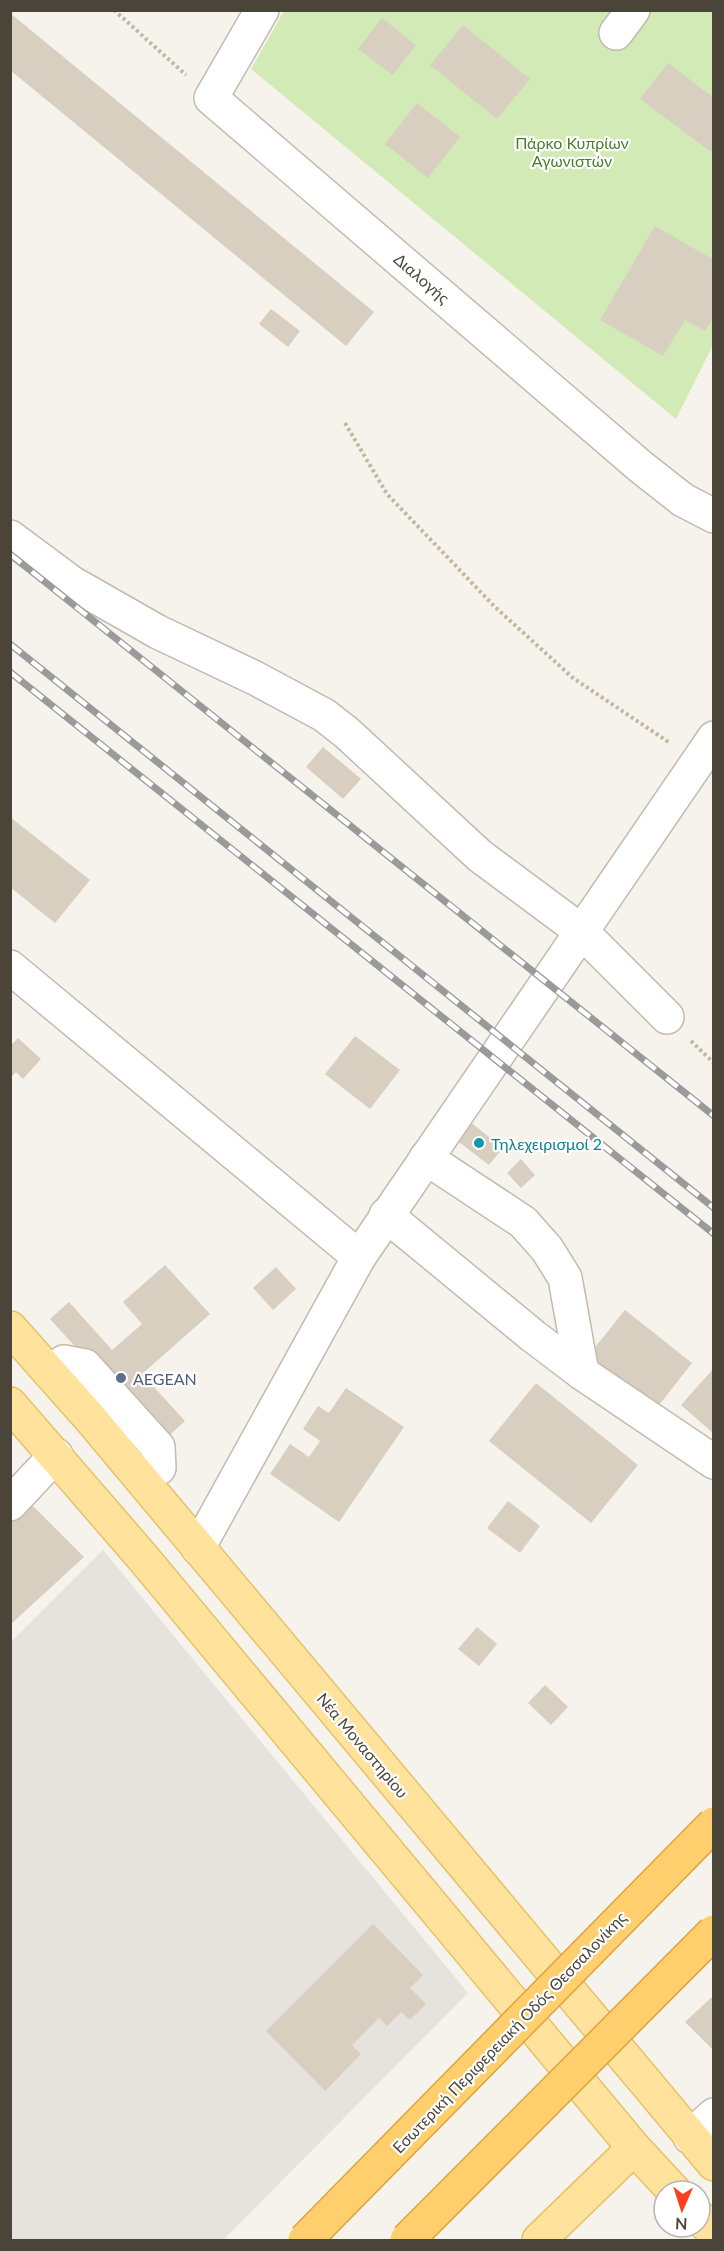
<svg xmlns="http://www.w3.org/2000/svg" width="724" height="2251" font-family="Lato,sans-serif">
<rect width="100%" height="100%" fill="#f6f3ec"/>
<path fill="#e6e2dd" d="M 103,1550 L 468,1993 L 223,2240 L 11,2240 L 10,1643 Z"/>
<path fill="#d2eab5" d="M 284,11 L 713,11 L 713,345 L 676,419 L 251,69 Z"/>
<g fill="#d8cfc1">
<path d="M 10,13 L 374,312 L 346,346 L 10,70 Z"/>
<path d="M 382,18 L 416,45 L 393,75 L 358,49 Z"/>
<path d="M 463,25 L 530,79 L 497,119 L 430,65 Z"/>
<path d="M 668,63 L 714,98 L 714,154 L 640,99 Z"/>
<path d="M 417,103 L 460,137 L 428,178 L 385,144 Z"/>
<path d="M 655,226 L 714,260 L 714,317 L 705,331 L 685,320 L 663,356 L 600,320 Z"/>
<path d="M 271,309 L 300,331 L 288,347 L 259,324 Z"/>
<path d="M 323,747 L 361,779 L 343,799 L 306,767 Z"/>
<path d="M 10,817 L 90,880 L 55,923 L 10,887 Z"/>
<path d="M 355,1036 L 400,1070 L 370,1109 L 325,1074 Z"/>
<path d="M 18,1038 L 41,1059 L 23,1079 L 16,1072 L 10,1078 L 10,1046 Z"/>
<path d="M 469,1121 L 503,1148 L 489,1165 L 455,1139 Z"/>
<path d="M 521,1159 L 535,1175 L 521,1188 L 507,1173 Z"/>
<path d="M 165,1265 L 210,1314 L 142,1374 L 185,1421 L 162,1442 L 50,1319 L 69,1302 L 112,1350 L 142,1324 L 123,1302 Z"/>
<path d="M 276,1267 L 296,1289 L 273,1310 L 253,1288 Z"/>
<path d="M 625,1310 L 692,1363 L 656,1409 L 588,1356 Z"/>
<path d="M 714,1368 L 714,1434 L 681,1405 Z"/>
<path d="M 536,1383 L 638,1465 L 591,1523 L 489,1441 Z"/>
<path d="M 346,1388 L 404,1427 L 339,1522 L 270,1474 L 290,1444 L 309,1457 L 320,1441 L 303,1429 L 318,1406 L 329,1413 Z"/>
<path d="M 508,1501 L 540,1526 L 520,1553 L 487,1528 Z"/>
<path d="M 29,1502 L 84,1557 L 10,1625 L 10,1522 Z"/>
<path d="M 477,1627 L 497,1644 L 479,1666 L 458,1649 Z"/>
<path d="M 545,1685 L 568,1707 L 551,1725 L 528,1703 Z"/>
<path d="M 373,1924 L 423,1975 L 410,1988 L 426,2004 L 410,2020 L 401,2012 L 387,2026 L 379,2018 L 352,2045 L 361,2054 L 325,2091 L 266,2031 Z"/>
<path d="M 714,1995 L 714,2051 L 685,2022 Z"/>
</g>
<g fill="none" stroke-linecap="round" stroke-linejoin="round">
<g stroke="#c2bbae" stroke-width="36">
<g id="minor">
<path d="M 262,10 L 211,98 L 641,467 L 683,500 L 714,516"/>
<path d="M 616,33 L 633,10"/>
<path d="M 10,537 L 72,583 L 158,632 L 255,678 L 324,715 L 347,733 L 480,856 L 581,931 L 667,1017"/>
<path d="M 10,967 L 359,1257 L 714,738"/>
<path d="M 426,1158 L 523,1222 L 547,1249 L 565,1278 L 582,1373 L 714,1462"/>
<path d="M 386,1215 L 533,1336 L 582,1373"/>
<path d="M 64,1362 L 85,1366 L 158,1447 L 159,1468"/>
<path d="M 10,1504 L 56,1455"/>
<path d="M 198,1548 L 359,1257"/>
<path d="M 690,2137 L 714,2115"/>
</g>
</g>
<g stroke="#e6c16a" stroke-width="36">
<g id="major">
<path d="M 10,1328 L 90,1418 L 714,2164"/>
<path d="M 10,1404 L 144,1559 L 634,2148 L 674,2191"/>
<path d="M 700,2218 L 714,2232"/>
<path d="M 539,2240 L 634,2148"/>
</g>
</g>
<g stroke="#c4b79f" stroke-width="4" stroke-dasharray="3 3" stroke-linecap="butt">
<path d="M 114,10 L 186,75"/>
<path d="M 345,423 L 387,494 L 495,607 L 573,678 L 670,743"/>
<path d="M 691,1041 L 714,1063"/>
</g>
<use href="#minor" stroke="#fff" stroke-width="33"/>
<use href="#major" stroke="#ffe39c" stroke-width="33"/>
<g stroke="#9a9a9a" stroke-width="7">
<g id="rail">
<path d="M 10,554 L 714,1116"/>
<path d="M 10,644 L 714,1208"/>
<path d="M 10,672 L 714,1234"/>
</g>
</g>
<use href="#rail" stroke="#fff" stroke-width="4.5" stroke-dasharray="14" stroke-linecap="butt"/>
<g stroke="#e0a43c" stroke-width="36" stroke-linecap="butt">
<g id="highway-bridge">
<path d="M 305,2240 L 714,1824"/>
<path d="M 407,2240 L 714,1932"/>
</g>
</g>
<use href="#highway-bridge" stroke="#ffcf6e" stroke-width="33"/>
</g>
<circle fill="#0f9aa8" stroke="#fff" stroke-width="2" cx="479" cy="1143" r="6"/>
<circle fill="#5c6f8a" stroke="#fff" stroke-width="2" cx="121" cy="1378" r="6"/>
<g text-anchor="middle" dominant-baseline="central" stroke-width="4.5" stroke-linejoin="round" paint-order="stroke">
<g font-size="16" fill="#4a7f2a" stroke="#fff">
<text x="572" y="142">Πάρκο Κυπρίων<tspan x="572" dy="18">Αγωνιστών</tspan></text>
</g>
<g font-size="16" fill="#4b4439" stroke="#fff">
<text transform="translate(422 278) rotate(41)">Διαλογής</text>
<text transform="translate(363 1745) rotate(50)">Νέα Μοναστηρίου</text>
<text transform="translate(509 2032) rotate(-46)">Εσωτερική Περιφερειακή Οδός Θεσσαλονίκης</text>
</g>
<g font-size="16" fill="#0d838f" stroke="#fff" text-anchor="start">
<text x="491" y="1143">Τηλεχειρισμοί 2</text>
</g>
<g font-size="16" fill="#4e5e75" stroke="#fff" text-anchor="start">
<text x="133" y="1378">AEGEAN</text>
</g>
</g>
<rect width="724" height="2251" fill="none" stroke="#4b4439" stroke-width="24"/>
<g transform="translate(682 2209) rotate(183)"><circle r="28" fill="#ffffff" stroke="#b7b4b0" stroke-width="1.5"/>
<path d="M0-4.5L10 22L0 15L-10 22Z" fill="#fc3f1d"/>
<text y="-9" font-size="16" font-weight="bold" text-anchor="middle" fill="#4b4439">N</text>
</g>
</svg>
